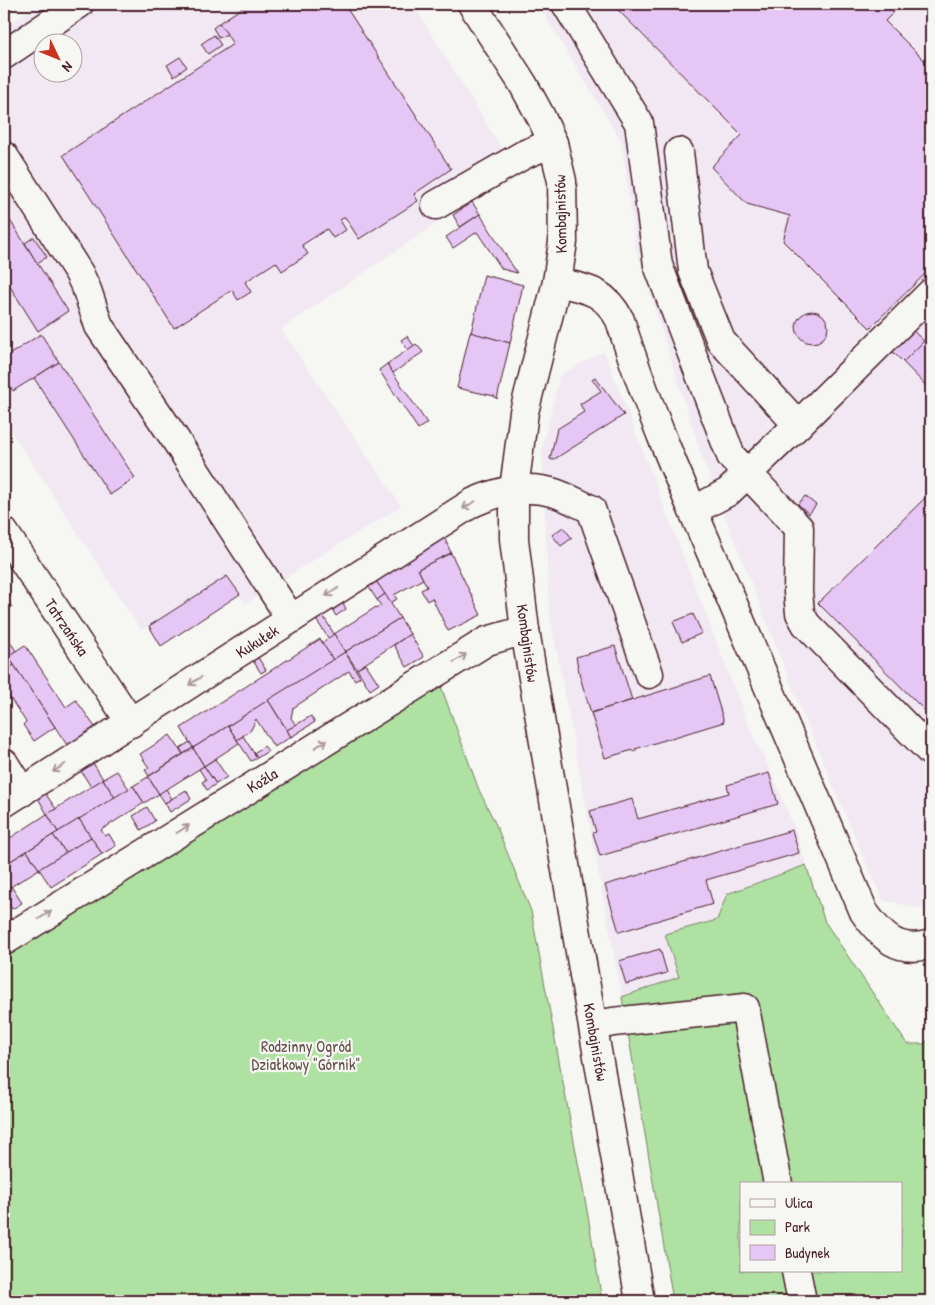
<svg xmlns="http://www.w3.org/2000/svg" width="935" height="1305" font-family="'Patrick Hand',sans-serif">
<rect width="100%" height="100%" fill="#f6f6f2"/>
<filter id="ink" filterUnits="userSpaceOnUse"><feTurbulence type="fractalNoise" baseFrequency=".02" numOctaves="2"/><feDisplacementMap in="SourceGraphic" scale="10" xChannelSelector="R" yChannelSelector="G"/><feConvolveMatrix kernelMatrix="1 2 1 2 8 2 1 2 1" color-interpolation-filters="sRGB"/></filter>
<g filter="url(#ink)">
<g fill="#f1e8f3" fill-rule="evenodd">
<path d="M 38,4 L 413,4 L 515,170 L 281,329 L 401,506 L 270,587 L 246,604 L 239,594 L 161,646 L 149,627 L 141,630 L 4,420 L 4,28 ZM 42,42 L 72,42 L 72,72 L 42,72 Z"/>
<path d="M 538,4 L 931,4 L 931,911 L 883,900 L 863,856 L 798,702 L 703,460 L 636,249 L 622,143 Z"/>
<path d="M 604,351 L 750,729 L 771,772 L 795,829 L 806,865 L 727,894 L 717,920 L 665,934 L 679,977 L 622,997 L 549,610 L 542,447 L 560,375 Z"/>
</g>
<g fill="#afe1a2" stroke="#7c8066" fill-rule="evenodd">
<path d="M 439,681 L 479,790 L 496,825 L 531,911 L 588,1216 L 602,1301 L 4,1301 L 4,957 Z"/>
<path d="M 806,865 L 825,922 L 907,1044 L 924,1044 L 931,1036 L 931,1301 L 673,1301 L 622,997 L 679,977 L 665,934 L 717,920 L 727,894 ZM 741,1184 L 901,1184 L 901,1271 L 741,1271 Z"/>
</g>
<g fill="#e6c6f4" stroke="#4a1f2b">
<path d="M 248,4 L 344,4 L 451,169 L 414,194 L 418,201 L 359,239 L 345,217 L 340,220 L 346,230 L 333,238 L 327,229 L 302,245 L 308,254 L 282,271 L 276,262 L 245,282 L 251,292 L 238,300 L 232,290 L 174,328 L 63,155 L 233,44 L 219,23 Z"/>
<path d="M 612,4 L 887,4 L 894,12 L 885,21 L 931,67 L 931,279 L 926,273 L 870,328 L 783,241 L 790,216 L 747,204 L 711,167 L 742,135 Z"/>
<path d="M 219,23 L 227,34 L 219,38 L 213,28 Z"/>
<path d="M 214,35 L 221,45 L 208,54 L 201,44 Z"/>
<path d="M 180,57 L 187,67 L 174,76 L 167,65 Z"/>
<path d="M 472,202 L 480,214 L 460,227 L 453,215 Z"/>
<path d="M 4,211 L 68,311 L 38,331 L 4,277 Z"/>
<path d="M 480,214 L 517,273 L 502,269 L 477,232 L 453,248 L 446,237 Z"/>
<path d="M 34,237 L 47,257 L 37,263 L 25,243 Z"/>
<path d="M 484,275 L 523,285 L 510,343 L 471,333 Z"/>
<circle cx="812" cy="327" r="16"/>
<path d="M 912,330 L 924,341 L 903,362 L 891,350 Z"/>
<path d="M 470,332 L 510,343 L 497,399 L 494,396 L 457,388 Z"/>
<path d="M 41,334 L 59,362 L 13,391 L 4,375 L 4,358 Z"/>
<path d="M 931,334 L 931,391 L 903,362 Z"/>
<path d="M 407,336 L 414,346 L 408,350 L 401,340 Z"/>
<path d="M 416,344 L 423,352 L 393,373 L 387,364 Z"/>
<path d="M 59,362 L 135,478 L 110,495 L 34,378 Z"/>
<path d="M 387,364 L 427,423 L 418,429 L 379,370 Z"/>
<path d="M 595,377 L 624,415 L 553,460 L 550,459 L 557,429 L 584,412 L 580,404 L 601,391 L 592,379 Z"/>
<path d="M 931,492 L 931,717 L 818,603 Z"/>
<path d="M 805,496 L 816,505 L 809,514 L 798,504 Z"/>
<path d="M 563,527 L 572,538 L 561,546 L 552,535 Z"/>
<path d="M 444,537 L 451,553 L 418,569 L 423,579 L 394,595 L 397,599 L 390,603 L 374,578 Z"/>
<path d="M 451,553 L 481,615 L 448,631 L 432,598 L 427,601 L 421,590 L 427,587 L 418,569 Z"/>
<path d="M 227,576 L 240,594 L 161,646 L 149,626 Z"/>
<path d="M 376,581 L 385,594 L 377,600 L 368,586 Z"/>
<path d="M 4,585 L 11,596 L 7,599 L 12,607 L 4,612 Z"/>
<path d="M 385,594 L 400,618 L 345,652 L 334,634 L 376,607 L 377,608 L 381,606 L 377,600 Z"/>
<path d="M 342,601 L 346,609 L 336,616 L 333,611 L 335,606 Z"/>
<path d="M 322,614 L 334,634 L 329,639 L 315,618 Z"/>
<path d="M 693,614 L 702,633 L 682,642 L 673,622 Z"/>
<path d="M 400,618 L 410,634 L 357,669 L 345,652 Z"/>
<path d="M 4,632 L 16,651 L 8,656 L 4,649 Z"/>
<path d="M 334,634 L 345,652 L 333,660 L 322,643 Z"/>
<path d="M 410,634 L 424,657 L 407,667 L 394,645 Z"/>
<path d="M 320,639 L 333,660 L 193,748 L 181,728 Z"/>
<path d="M 25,645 L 66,707 L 76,700 L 97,730 L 69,748 L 8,656 Z"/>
<path d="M 615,646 L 632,700 L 591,713 L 580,677 L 576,657 Z"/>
<path d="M 4,649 L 14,665 L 5,671 L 4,670 Z"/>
<path d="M 345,652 L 360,677 L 355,680 L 349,671 L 293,708 L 291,718 L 296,725 L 287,730 L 268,700 Z"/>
<path d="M 257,656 L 266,670 L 261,673 L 252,659 Z"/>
<path d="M 366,664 L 379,684 L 370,690 L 357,669 Z"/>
<path d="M 14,665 L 55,727 L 34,741 L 23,725 L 26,722 L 4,689 L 4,672 Z"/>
<path d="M 710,676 L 724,722 L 635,749 L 636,751 L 633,752 L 633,750 L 605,758 L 591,713 Z"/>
<path d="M 268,700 L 291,737 L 274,747 L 256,719 L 251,730 L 237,740 L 228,726 Z"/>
<path d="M 311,716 L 315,722 L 291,737 L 287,730 Z"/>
<path d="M 228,726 L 239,743 L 204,766 L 193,748 Z"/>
<path d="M 170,735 L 183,754 L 149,776 L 145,770 L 149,768 L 140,754 Z"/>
<path d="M 243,736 L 257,758 L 251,761 L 237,740 Z"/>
<path d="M 190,742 L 193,748 L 183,754 L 180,748 Z"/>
<path d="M 264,746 L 268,751 L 257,758 L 254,753 Z"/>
<path d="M 193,748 L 204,766 L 159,794 L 148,777 Z"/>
<path d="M 215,759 L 227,777 L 216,784 L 204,766 Z"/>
<path d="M 93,763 L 103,779 L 91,787 L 81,771 Z"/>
<path d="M 204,766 L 216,784 L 207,790 L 202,782 L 206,780 L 199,769 Z"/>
<path d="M 117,771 L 129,789 L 115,798 L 103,779 Z"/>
<path d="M 769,773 L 778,804 L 600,856 L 593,833 L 596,832 L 590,811 L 632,799 L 638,819 L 729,793 L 727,785 Z"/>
<path d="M 148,777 L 159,794 L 144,803 L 133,786 Z"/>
<path d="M 103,779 L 115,798 L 58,832 L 47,814 Z"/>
<path d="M 133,786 L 144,803 L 101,830 L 105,836 L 109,834 L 116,846 L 102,854 L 79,819 Z"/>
<path d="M 166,789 L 172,799 L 165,803 L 159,794 Z"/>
<path d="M 186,790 L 191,799 L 170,812 L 165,803 Z"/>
<path d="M 45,793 L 56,809 L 47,814 L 38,798 Z"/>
<path d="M 147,807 L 155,821 L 141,830 L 133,816 Z"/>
<path d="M 47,814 L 58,832 L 4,865 L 4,842 Z"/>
<path d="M 79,819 L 91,837 L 66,853 L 53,835 Z"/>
<path d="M 792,830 L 799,853 L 706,880 L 713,904 L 619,932 L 605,885 Z"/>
<path d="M 53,835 L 66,853 L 39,869 L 27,851 Z"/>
<path d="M 91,837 L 102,854 L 51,887 L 39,869 Z"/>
<path d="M 27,851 L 39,869 L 4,891 L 4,865 Z"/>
<path d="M 11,886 L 22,903 L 12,909 L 4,896 L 4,891 Z"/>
<path d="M 660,949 L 667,973 L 626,984 L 619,961 Z"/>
</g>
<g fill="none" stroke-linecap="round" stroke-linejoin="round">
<g stroke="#4a1f2b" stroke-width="31">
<g id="minor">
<path d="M 472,4 L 523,84 L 541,117 L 553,143 L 562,181 L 563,242 L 557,282 L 524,412 L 514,489 L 514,539 L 525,630 L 534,684 L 640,1301"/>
<path d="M 566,4 L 639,123 L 658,265 L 731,456 L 799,528 L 798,592 L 800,613 L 806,624 L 931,752"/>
<path d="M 4,55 L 79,4"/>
<path d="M 679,152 L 693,271 L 721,341 L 798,425"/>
<path d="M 4,156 L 79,273 L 87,290 L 99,326 L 175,439 L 291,619"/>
<path d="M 436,205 L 525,154 L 553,143"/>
<path d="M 557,282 C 587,289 604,290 620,320 C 649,414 690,504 729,594 C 775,700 820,806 864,912 C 882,937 898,954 931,944"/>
<path d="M 693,511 L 728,492 L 798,425 L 931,293"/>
<path d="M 4,532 L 131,723"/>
<path d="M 4,763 L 22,792"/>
<path d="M 4,803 L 472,503 C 499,491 526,484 555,493 C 567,497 579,504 591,509 L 649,674"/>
<path d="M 4,941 L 487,641 L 525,630"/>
<path d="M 594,1026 L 613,1022 L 745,1008 L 778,1184"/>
<path d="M 796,1271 L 802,1301"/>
</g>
</g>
<use href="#minor" stroke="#f6f6f2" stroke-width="28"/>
</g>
<defs><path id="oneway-shaft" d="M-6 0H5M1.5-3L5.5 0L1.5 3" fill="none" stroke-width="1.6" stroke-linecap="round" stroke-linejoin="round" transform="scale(1.25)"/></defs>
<g stroke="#a99598">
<use href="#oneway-shaft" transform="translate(469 505) rotate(150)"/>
<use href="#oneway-shaft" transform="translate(332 592) rotate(147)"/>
<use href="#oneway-shaft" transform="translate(460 658) rotate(-32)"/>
<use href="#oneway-shaft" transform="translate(195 681) rotate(147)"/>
<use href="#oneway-shaft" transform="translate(321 744) rotate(-32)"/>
<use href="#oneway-shaft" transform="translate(59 768) rotate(148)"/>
<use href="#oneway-shaft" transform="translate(183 829) rotate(-32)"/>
<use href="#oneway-shaft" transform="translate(45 915) rotate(-32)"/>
</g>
</g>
<g text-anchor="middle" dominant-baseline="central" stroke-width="4.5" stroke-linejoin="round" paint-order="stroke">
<g font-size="16" fill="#4a1f2b" stroke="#f6f6f2">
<text transform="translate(560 214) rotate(-91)">Kombajnistów</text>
<text transform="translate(67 627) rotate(56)">Tatrzańska</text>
<text transform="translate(257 641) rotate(-33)">Kukułek</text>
<text transform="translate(528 643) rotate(82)">Kombajnistów</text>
<text transform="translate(262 780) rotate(-32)">Koźla</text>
<text transform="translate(596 1042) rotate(80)">Kombajnistów</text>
</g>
<g font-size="16" fill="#635049" stroke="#f6f6f2">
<text x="306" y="1046">Rodzinny Ogród<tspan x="306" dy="18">Działkowy "Górnik"</tspan></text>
</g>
</g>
<rect width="935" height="1305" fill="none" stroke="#f6f6f2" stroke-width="20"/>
<rect x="10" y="10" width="915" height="1285" fill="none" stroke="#4a1f2b" stroke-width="2" filter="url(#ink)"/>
<rect x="740" y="1182" width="162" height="90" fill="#f6f6f2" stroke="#b1a0a2"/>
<rect x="750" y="1199" width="25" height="8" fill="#f6f6f2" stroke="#b1a0a2"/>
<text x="785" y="1208" font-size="15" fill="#4a1f2b">Ulica</text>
<rect x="750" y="1220" width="25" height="15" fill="#afe1a2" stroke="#b1a0a2"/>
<text x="785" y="1232" font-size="15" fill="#4a1f2b">Park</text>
<rect x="750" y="1245" width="25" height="15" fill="#e6c6f4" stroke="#b1a0a2"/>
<text x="785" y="1258" font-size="15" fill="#4a1f2b">Budynek</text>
<g transform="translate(58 58) rotate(133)"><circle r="24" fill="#f6f6f2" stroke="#b1a0a2"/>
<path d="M0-4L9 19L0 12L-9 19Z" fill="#c8321e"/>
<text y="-8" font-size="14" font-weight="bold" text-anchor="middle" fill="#4a1f2b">N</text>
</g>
</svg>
